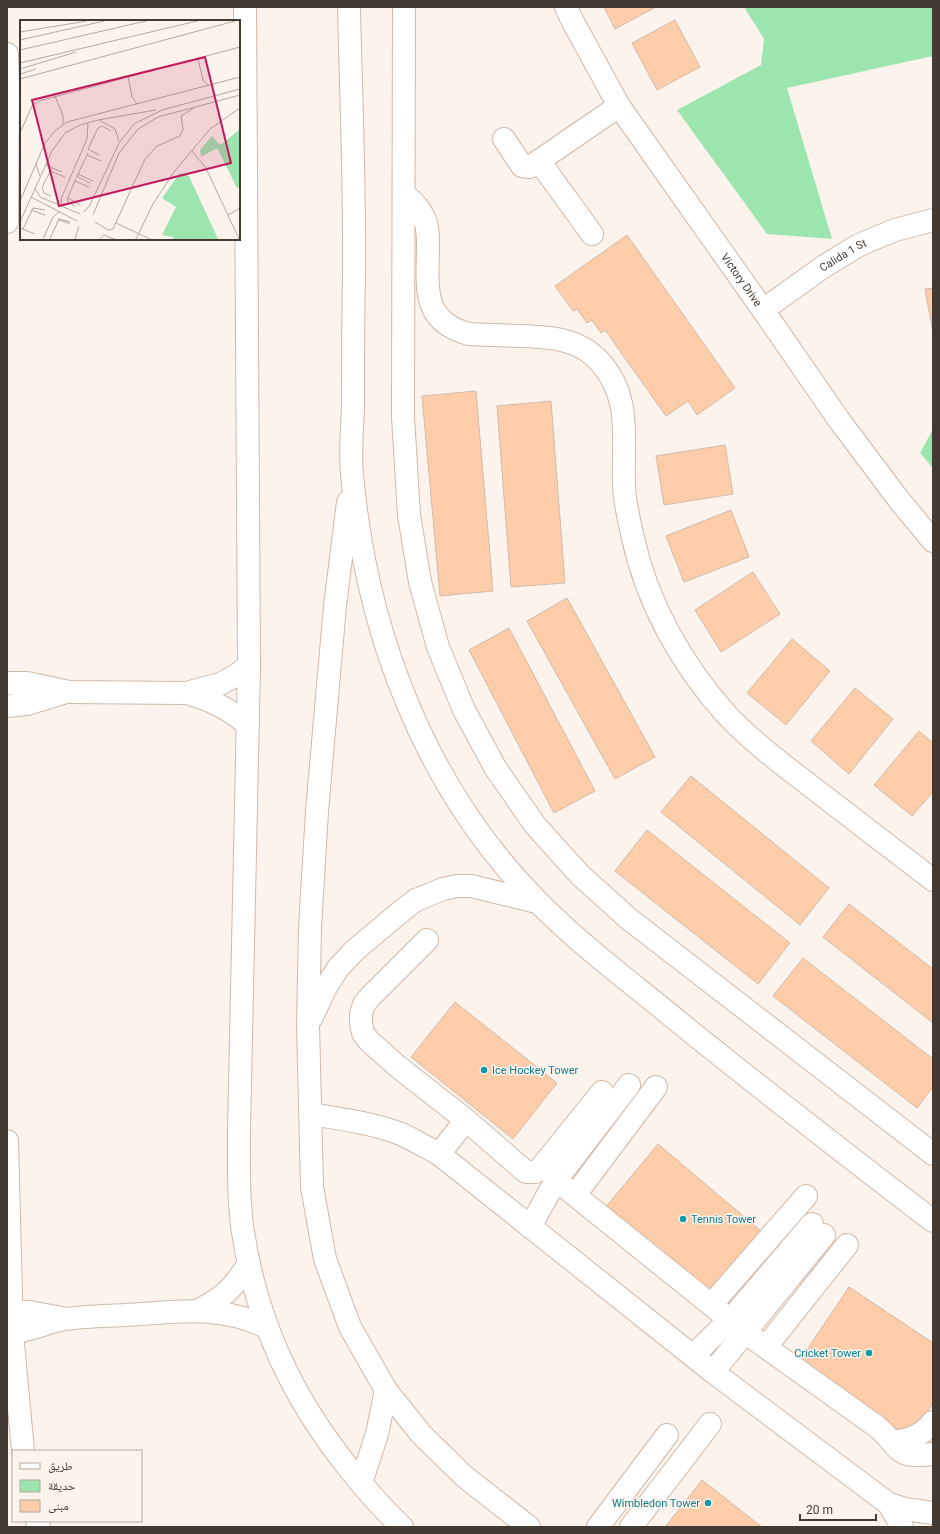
<svg xmlns="http://www.w3.org/2000/svg" width="940" height="1534" font-family="Roboto,'Noto Naskh Arabic',sans-serif">
<rect width="100%" height="100%" fill="#fcf3ec"/>
<g fill="#9de5af">
<path d="M 744,7 L 933,7 L 933,56 L 787,88 L 832,239 L 767,234 L 677,110 L 761,65 L 764,39 Z"/>
<path d="M 933,429 L 933,468 L 920,453 Z"/>
</g>
<g fill="#fdcca9" stroke="#d1bbab">
<path d="M 604,7 L 656,7 L 615,29 Z"/>
<path d="M 675,20 L 700,67 L 657,90 L 632,43 Z"/>
<path d="M 627,235 L 735,388 L 697,415 L 688,401 L 666,416 L 605,330 L 601,333 L 592,320 L 587,323 L 577,309 L 573,311 L 555,286 Z"/>
<path d="M 933,288 L 933,333 L 925,289 Z"/>
<path d="M 476,391 L 493,591 L 440,596 L 422,396 Z"/>
<path d="M 551,401 L 565,583 L 511,587 L 497,406 Z"/>
<path d="M 725,445 L 733,494 L 664,505 L 656,456 Z"/>
<path d="M 731,510 L 749,557 L 684,582 L 666,536 Z"/>
<path d="M 753,572 L 780,614 L 721,652 L 695,610 Z"/>
<path d="M 567,598 L 655,757 L 615,779 L 527,621 Z"/>
<path d="M 509,628 L 595,791 L 554,813 L 469,650 Z"/>
<path d="M 792,639 L 830,671 L 786,725 L 747,693 Z"/>
<path d="M 855,688 L 893,719 L 849,774 L 811,741 Z"/>
<path d="M 919,731 L 933,743 L 933,792 L 912,816 L 874,785 Z"/>
<path d="M 691,776 L 829,888 L 800,925 L 661,812 Z"/>
<path d="M 647,830 L 790,943 L 758,984 L 615,871 Z"/>
<path d="M 849,904 L 933,969 L 933,1023 L 823,937 Z"/>
<path d="M 803,958 L 933,1059 L 933,1087 L 917,1108 L 773,996 Z"/>
<path d="M 455,1002 L 557,1083 L 513,1139 L 411,1057 Z"/>
<path d="M 658,1144 L 761,1231 L 708,1294 L 605,1208 Z"/>
<path d="M 849,1287 L 933,1343 L 933,1403 L 910,1438 L 798,1363 Z"/>
<path d="M 702,1480 L 762,1527 L 665,1527 Z"/>
</g>
<g fill="none" stroke-linecap="round" stroke-linejoin="round">
<g stroke="#cfb9a9" stroke-width="24">
<g id="minor">
<path d="M 245,7 L 249,666 L 239,1130 C 239,1164 238,1199 243,1232 C 257,1324 293,1399 351,1471 C 367,1491 384,1510 402,1527"/>
<path d="M 349,7 C 351,97 355,187 354,277 C 353,320 353,364 353,408 C 352,430 350,452 352,474 C 366,631 424,786 536,900 C 580,945 632,983 680,1023 C 763,1090 848,1156 933,1221"/>
<path d="M 404,7 L 403,417 L 409,515 L 420,582 L 438,647 L 464,710 L 496,769 L 535,825 L 580,875 L 629,919 L 933,1154"/>
<path id="s1" d="M 566,7 L 573,22 L 619,106 L 763,310 L 839,420 L 899,500 L 933,541"/>
<path d="M 7,54 L 8,85 L 7,222"/>
<path d="M 504,139 L 522,166 L 530,167 L 619,106"/>
<path d="M 539,161 L 592,234"/>
<path d="M 405,195 C 413,201 420,208 424,218 C 428,226 428,236 428,245 C 428,286 420,321 469,334 C 485,335 501,335 516,336 C 547,337 578,337 600,362 C 633,399 622,441 624,487 C 625,503 629,521 633,538 C 647,603 682,665 726,714 C 753,743 786,767 817,791 C 856,821 894,850 933,880"/>
<path id="s2" d="M 763,310 L 823,267 L 859,245 L 895,230 L 933,220"/>
<path d="M 348,502 L 335,606 L 317,811 L 310,928 L 308,1025 L 312,1187 L 325,1259 L 350,1327 L 386,1390 L 421,1434 L 465,1477 L 529,1527"/>
<path d="M 7,683 L 27,683 L 69,692 L 186,693 L 220,684 L 235,676 L 249,666"/>
<path d="M 186,693 C 211,700 228,708 248,725"/>
<path d="M 7,706 L 27,704 L 66,692"/>
<path d="M 427,940 L 370,997 L 364,1004 L 361,1014 L 361,1023 L 363,1033 L 369,1041 L 397,1066 L 466,1120 L 526,1172 L 535,1172 L 540,1169 L 602,1092"/>
<path d="M 312,1017 L 325,989 L 338,968 L 355,950 L 404,909 L 416,900 L 443,889 L 457,886 L 471,886 L 537,902"/>
<path d="M 311,1114 C 341,1119 372,1123 401,1134 C 414,1140 426,1147 439,1154 L 713,1372 L 889,1504 L 905,1509 L 933,1513"/>
<path d="M 7,1141 L 12,1332 L 23,1451"/>
<path d="M 439,1154 L 466,1120"/>
<path d="M 556,1180 L 730,1320"/>
<path d="M 575,1195 L 656,1087"/>
<path d="M 530,1227 L 556,1180 L 629,1085"/>
<path d="M 712,1304 L 806,1196"/>
<path d="M 197,1311 C 224,1297 233,1289 249,1263"/>
<path d="M 11,1312 L 29,1312 L 62,1318"/>
<path d="M 12,1332 C 31,1331 47,1322 65,1319 C 85,1316 106,1316 126,1315 C 176,1312 219,1304 266,1327"/>
<path d="M 746,1333 L 876,1426 C 902,1447 893,1459 933,1454"/>
<path d="M 766,1347 L 847,1245"/>
<path d="M 693,1356 L 738,1311 L 812,1224"/>
<path d="M 713,1372 L 824,1235"/>
<path d="M 892,1442 C 909,1440 922,1436 933,1422"/>
<path d="M 361,1483 L 377,1434 L 386,1390"/>
<path d="M 889,1504 L 902,1527"/>
<path d="M 37,1521 L 39,1527"/>
<path d="M 598,1527 L 667,1435"/>
<path d="M 631,1527 L 710,1424"/>
</g>
</g>
<use href="#minor" stroke="#fff" stroke-width="22"/>
</g>
<g fill="#0f9aa8" stroke="#fcf3ec" stroke-width="1.5">
<circle cx="484" cy="1070" r="4"/>
<circle cx="683" cy="1219" r="4"/>
<circle cx="869" cy="1353" r="4"/>
<circle cx="708" cy="1503" r="4"/>
</g>
<g text-anchor="middle" dominant-baseline="central" stroke-width="3" stroke-linejoin="round" paint-order="stroke">
<g font-size="11" fill="#423a33" stroke="#fcf3ec">
<text stroke="none"><textPath href="#s2" startOffset="97">Calida 1 St</textPath></text>
<text stroke="none"><textPath href="#s1" startOffset="325">Victory Drive</textPath></text>
</g>
<g font-size="11" fill="#0d838f" stroke="#fcf3ec" text-anchor="start">
<text x="492" y="1070">Ice Hockey Tower</text>
<text x="691" y="1219">Tennis Tower</text>
<text x="861" y="1353" text-anchor="end">Cricket Tower</text>
<text x="700" y="1503" text-anchor="end">Wimbledon Tower</text>
</g>
</g>
<g transform="translate(20 20)">
<rect width="220" height="220" fill="#fcf3ec"/>
<path d="M 220,109 L 220,167 L 217,168 L 197,128 L 181,137 L 180,130 L 192,116 L 199,124 L 202,124 ZM 160,153 L 169,156 L 198,219 L 153,219 L 153,217 L 142,215 L 156,187 L 142,178 Z" fill="#9de5af"/>
<path fill="none" stroke="#b2a9a2" stroke-width="1" d="M 0,12 L 67,1M 0,20 L 84,1M 0,30 L 126,1M 178,39 L 183,60 L 188,65M 0,43 L 177,1M 0,49 L 56,32M 0,54 L 16,49M 108,56 L 112,77 L 117,84M 0,59 L 215,1M 35,76 L 43,96 L 43,104M 79,100 L 95,109 L 99,121M 0,113 L 12,86 L 19,81 L 220,27M 172,131 L 186,148 L 219,219M 67,135 L 81,141M 79,135 L 68,129 L 78,108 L 82,106 L 91,111M 16,144 L 20,156M 25,145 L 42,152M 30,151 L 45,157M 58,154 L 73,161M 56,156 L 70,163M 57,156 L 68,133M 55,161 L 69,167M 15,168 L 20,177 L 60,194M 31,176 L 24,173 L 22,167 L 32,148M 11,177 L 57,201M 48,178 L 60,185M 0,181 L 25,123 L 35,111 L 47,102 L 220,57M 42,187 L 41,179 L 67,119 L 68,103M 55,187 L 47,180 L 56,158M 11,190 L 25,195M 64,192 L 70,185 L 99,123 L 114,104 L 142,90 L 220,69M 73,195 L 99,133 L 118,109 L 138,97 L 220,75M 208,195 L 220,188M 38,199 L 50,204M 0,202 L 32,131 L 45,113 L 60,105 L 78,100 L 136,90M 75,202 L 88,210 L 93,209 L 125,139 L 137,126 L 160,116 L 163,110 L 161,96 L 174,88M 96,203 L 130,219M 0,208 L 15,214M 3,209 L 13,188 L 25,190M 23,219 L 33,197 L 40,191M 30,219 L 39,199 L 50,202M 55,219 L 59,206M 80,219 L 84,215 L 94,219M 116,219 L 133,184 L 154,152 L 190,109 L 220,88"/>
<path fill="#c2185b" fill-opacity="0.15" stroke="#c2185b" stroke-width="2" d="M 185,37 L 211,143 L 39,186 L 12,80 Z"/>
<rect width="220" height="220" fill="none" stroke="#423a33" stroke-width="2"/>
</g>
<rect width="940" height="1534" fill="none" stroke="#423a33" stroke-width="16"/>
<rect x="12" y="1450" width="130" height="72" fill="#fcf3ec" stroke="#b2a9a2"/>
<rect x="20" y="1463" width="20" height="6" fill="#ffffff" stroke="#b2a9a2"/>
<text x="48" y="1470" font-size="12" fill="#423a33">طريق</text>
<rect x="20" y="1480" width="20" height="12" fill="#9de5af" stroke="#b2a9a2"/>
<text x="48" y="1490" font-size="12" fill="#423a33">حديقة</text>
<rect x="20" y="1500" width="20" height="12" fill="#fdcca9" stroke="#b2a9a2"/>
<text x="48" y="1510" font-size="12" fill="#423a33">مبنى</text>
<path d="M800 1514v6h76v-6" fill="none" stroke="#423a33" stroke-width="2"/>
<text x="806" y="1514" font-size="12" fill="#423a33" stroke="#fcf3ec" stroke-width="3" paint-order="stroke">20 m</text>
</svg>
